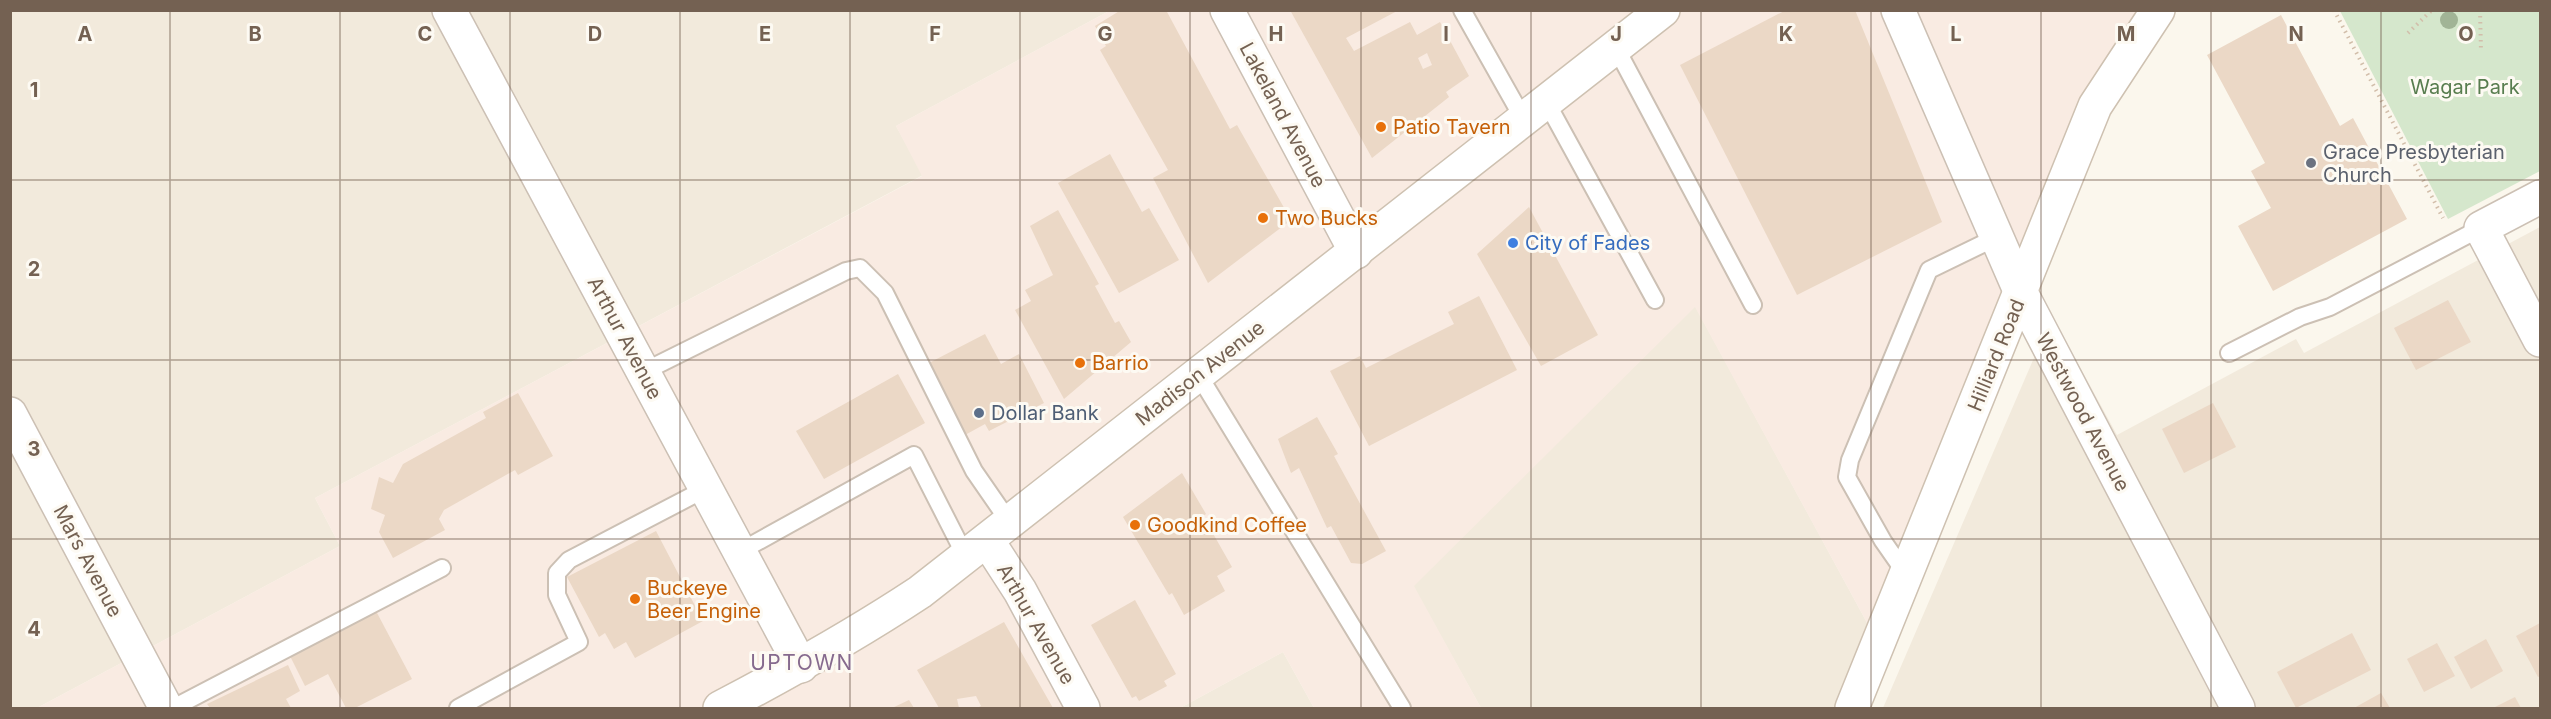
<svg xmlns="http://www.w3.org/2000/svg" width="2551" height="719" font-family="Inter,sans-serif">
<rect width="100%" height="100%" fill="#fbf7ed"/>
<g fill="#f2eadc">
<path d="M 10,11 L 1109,11 L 896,126 L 923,175 L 315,498 L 340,546 L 37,708 L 10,708 Z"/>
<path d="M 2540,227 L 2540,708 L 1883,708 L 2052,316 L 2117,435 L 2296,339 L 2304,353 Z"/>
<path d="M 1695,306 L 1871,630 L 1838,708 L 1481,708 L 1413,586 Z"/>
<path d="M 1283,652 L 1314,708 L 1180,708 Z"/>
</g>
<path fill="#f9ebe2" d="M 1109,11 L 2145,11 L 1871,630 L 1695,307 L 1414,586 L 1481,708 L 1314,708 L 1283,652 L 1180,708 L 37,708 L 340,546 L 315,498 L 922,176 L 896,126 Z"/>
<path fill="#d5e7cc" d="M 2340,11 L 2540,11 L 2540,171 L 2448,219 Z"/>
<g fill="#ebd8c6" fill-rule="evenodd">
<path d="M 1121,10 L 1166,10 L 1230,129 L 1237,125 L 1291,220 L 1208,283 L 1153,178 L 1168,170 L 1100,50 L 1106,46 L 1095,26 Z"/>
<path d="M 1290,10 L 1399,10 L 1346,38 L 1354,51 L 1410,22 L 1417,35 L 1440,22 L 1469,76 L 1446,92 L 1449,97 L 1372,158 ZM 1427,53 L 1432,65 L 1423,69 L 1418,58 Z"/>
<path d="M 1786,10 L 1855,10 L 1942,222 L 1797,295 L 1680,65 Z"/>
<path d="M 2281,15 L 2340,126 L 2353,118 L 2407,219 L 2273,291 L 2238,226 L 2271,208 L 2251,171 L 2265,163 L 2207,55 Z"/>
<path d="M 1110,154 L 1142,212 L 1149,208 L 1179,260 L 1119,293 L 1058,183 Z"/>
<path d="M 1529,207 L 1598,335 L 1541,366 L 1477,254 Z"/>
<path d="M 1058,210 L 1099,284 L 1095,286 L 1115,323 L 1119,321 L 1131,342 L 1064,399 L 1015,310 L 1031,301 L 1025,290 L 1053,275 L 1030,226 Z"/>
<path d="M 1479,296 L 1517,370 L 1369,446 L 1330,371 L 1360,356 L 1366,368 L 1454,324 L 1448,312 Z"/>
<path d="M 2448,300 L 2471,342 L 2416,370 L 2394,328 Z"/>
<path d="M 985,334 L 1001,364 L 1019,354 L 1044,403 L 989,431 L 985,424 L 965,435 L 927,364 Z"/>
<path d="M 898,374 L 925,423 L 824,479 L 796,431 Z"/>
<path d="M 518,393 L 553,456 L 518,475 L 515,470 L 444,510 L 439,519 L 445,530 L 393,558 L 379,532 L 385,515 L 371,509 L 379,477 L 393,483 L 403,464 L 486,418 L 483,412 Z"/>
<path d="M 2213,403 L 2236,447 L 2184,473 L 2162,429 Z"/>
<path d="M 1317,417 L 1338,454 L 1334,456 L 1386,551 L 1362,564 L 1351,563 L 1331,526 L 1327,528 L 1299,468 L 1291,473 L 1278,439 Z"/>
<path d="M 1182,473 L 1206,514 L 1196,520 L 1205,534 L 1211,530 L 1232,567 L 1217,576 L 1225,591 L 1184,615 L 1172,593 L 1169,595 L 1123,517 Z"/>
<path d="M 656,531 L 703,621 L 635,658 L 626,642 L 614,649 L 605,633 L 599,637 L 567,577 Z"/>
<path d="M 1135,600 L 1176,674 L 1164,681 L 1167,686 L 1139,701 L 1136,696 L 1132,698 L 1091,625 Z"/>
<path d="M 376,611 L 412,679 L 355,708 L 346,708 L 328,674 L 305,686 L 290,656 Z"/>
<path d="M 1004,622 L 1053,708 L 977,708 L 981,706 L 976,696 L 957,699 L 959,708 L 939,708 L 917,670 Z"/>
<path d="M 2540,623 L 2540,676 L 2538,677 L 2516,636 Z"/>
<path d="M 2352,633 L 2371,670 L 2296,708 L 2277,672 Z"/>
<path d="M 2486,639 L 2503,671 L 2471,689 L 2454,657 Z"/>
<path d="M 2437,643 L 2455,676 L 2424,692 L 2407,659 Z"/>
<path d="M 288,665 L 300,691 L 286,699 L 291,708 L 210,708 L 207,704 Z"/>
<path d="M 2381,693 L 2390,708 L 2354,708 Z"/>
<path d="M 2515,697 L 2521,708 L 2493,708 Z"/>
<path d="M 909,700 L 914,708 L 892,708 Z"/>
</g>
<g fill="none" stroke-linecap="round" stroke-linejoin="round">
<g stroke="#ccc0b4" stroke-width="20">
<g id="lane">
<path d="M 1462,10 L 1524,120"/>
<path d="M 1615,46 L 1753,305"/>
<path d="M 1547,103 L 1655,300"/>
<path d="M 2229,353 L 2300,317 L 2330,307 L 2481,228"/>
<path d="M 643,372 L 846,271 L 860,268 L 885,293 L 974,471 L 1010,523"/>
<path d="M 1198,374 L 1402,708"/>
<path d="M 739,552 L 914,455 L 966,557"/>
<path d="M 1906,574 L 1883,541 L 1847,477 L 1850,460 L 1929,270 L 1997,237"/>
<path d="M 173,708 L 442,568"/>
<path d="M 458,708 L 579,642 L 557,595 L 557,573 L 569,560 L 705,489"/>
</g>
</g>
<g stroke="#ccc0b4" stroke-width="36">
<g id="street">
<path d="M 449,10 L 801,666"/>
<path d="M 1227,10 L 1356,252"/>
<path d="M 1898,10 L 2021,293 L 2238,708"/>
<path d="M 2540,197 L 2481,228 L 2540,340"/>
<path d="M 10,414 L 166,708"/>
<path d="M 987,540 L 1020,591 L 1083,708"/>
</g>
</g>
<g stroke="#cec1b1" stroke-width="36">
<g id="secondary">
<path d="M 720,708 C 789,672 855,635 920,592 L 1663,10"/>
<path d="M 1852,708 L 2095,106 L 2158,10"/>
</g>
</g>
<g stroke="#d2beaa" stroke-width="4" stroke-dasharray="1.5 4.5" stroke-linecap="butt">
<path d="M 2334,10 L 2443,218"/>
<path d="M 2480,10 L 2481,51"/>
<path d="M 2408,33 L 2432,10"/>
</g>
<use href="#lane" stroke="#fff" stroke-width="16"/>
<use href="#street" stroke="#fff" stroke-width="33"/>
<use href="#secondary" stroke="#fff" stroke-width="33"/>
</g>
<circle fill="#a1b496" cx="2449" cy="20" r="9"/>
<path fill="none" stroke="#746152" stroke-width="1.5" stroke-opacity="0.55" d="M 170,10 L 170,708M 340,10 L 340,708M 510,10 L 510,708M 680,10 L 680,708M 850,10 L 850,708M 1020,10 L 1020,708M 1190,10 L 1190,708M 1361,10 L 1361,708M 1531,10 L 1531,708M 1701,10 L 1701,708M 1871,10 L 1871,708M 2041,10 L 2041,708M 2211,10 L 2211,708M 2381,10 L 2381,708M 10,180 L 2540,180M 10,360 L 2540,360M 10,539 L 2540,539"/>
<g fill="#e8710a" stroke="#fdfaf3" stroke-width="2">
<circle cx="1381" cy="127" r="6"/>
<circle cx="1263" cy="218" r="6"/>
<circle cx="1080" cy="363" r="6"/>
<circle cx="1135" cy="525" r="6"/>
<circle cx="635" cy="599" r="6"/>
</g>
<circle fill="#6b7280" stroke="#fdfaf3" stroke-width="2" cx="2311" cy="163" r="6"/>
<circle fill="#3f7fe0" stroke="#fdfaf3" stroke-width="2" cx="1513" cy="243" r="6"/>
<circle fill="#5c6f8a" stroke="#fdfaf3" stroke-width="2" cx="979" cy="413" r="6"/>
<g text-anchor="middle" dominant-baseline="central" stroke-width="6" stroke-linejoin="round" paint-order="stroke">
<g font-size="20" fill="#587d4f" stroke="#fdfaf3">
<text x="2465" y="87">Wagar Park</text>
</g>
<g font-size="20" fill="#746152" stroke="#fdfaf3">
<text transform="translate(1283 115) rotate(62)">Lakeland Avenue</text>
<text transform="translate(625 338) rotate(62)">Arthur Avenue</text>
<text transform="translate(1996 355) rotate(-68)">Hilliard Road</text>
<text transform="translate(1200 373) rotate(-38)">Madison Avenue</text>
<text transform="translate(2083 412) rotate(62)">Westwood Avenue</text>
<text transform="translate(88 561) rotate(62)">Mars Avenue</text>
<text transform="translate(1036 624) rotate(60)">Arthur Avenue</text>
</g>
<g font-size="20" fill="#c56008" stroke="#fdfaf3" text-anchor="start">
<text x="1393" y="127">Patio Tavern</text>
<text x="1275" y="218">Two Bucks</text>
<text x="1092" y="363">Barrio</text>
<text x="1147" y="525">Goodkind Coffee</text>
<text x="647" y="588">Buckeye<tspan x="647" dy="23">Beer Engine</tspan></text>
</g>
<g font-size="20" fill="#5b616d" stroke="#fdfaf3" text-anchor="start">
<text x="2323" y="152">Grace Presbyterian<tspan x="2323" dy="23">Church</tspan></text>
</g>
<g font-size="20" fill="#366cbe" stroke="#fdfaf3" text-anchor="start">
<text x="1525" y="243">City of Fades</text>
</g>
<g font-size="20" fill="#4e5e75" stroke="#fdfaf3" text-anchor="start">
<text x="991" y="413">Dollar Bank</text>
</g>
<g font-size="21" letter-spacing="1.5" fill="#866a8e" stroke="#fdfaf3">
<text x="802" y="662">UPTOWN</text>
</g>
</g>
<g font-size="20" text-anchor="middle" font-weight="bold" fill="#746152" stroke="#fdfaf3" stroke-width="6" stroke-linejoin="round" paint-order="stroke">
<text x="85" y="41">A</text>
<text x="255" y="41">B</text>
<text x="425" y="41">C</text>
<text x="595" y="41">D</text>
<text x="765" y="41">E</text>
<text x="935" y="41">F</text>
<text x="1105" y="41">G</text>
<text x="1276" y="41">H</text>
<text x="1446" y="41">I</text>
<text x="1616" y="41">J</text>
<text x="1786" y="41">K</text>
<text x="1956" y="41">L</text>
<text x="2126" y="41">M</text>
<text x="2296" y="41">N</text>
<text x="2466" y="41">O</text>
<text x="34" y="97">1</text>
<text x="34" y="276">2</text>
<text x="34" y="456">3</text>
<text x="34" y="636">4</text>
</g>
<rect width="2551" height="719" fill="none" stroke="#746152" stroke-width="24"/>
</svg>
